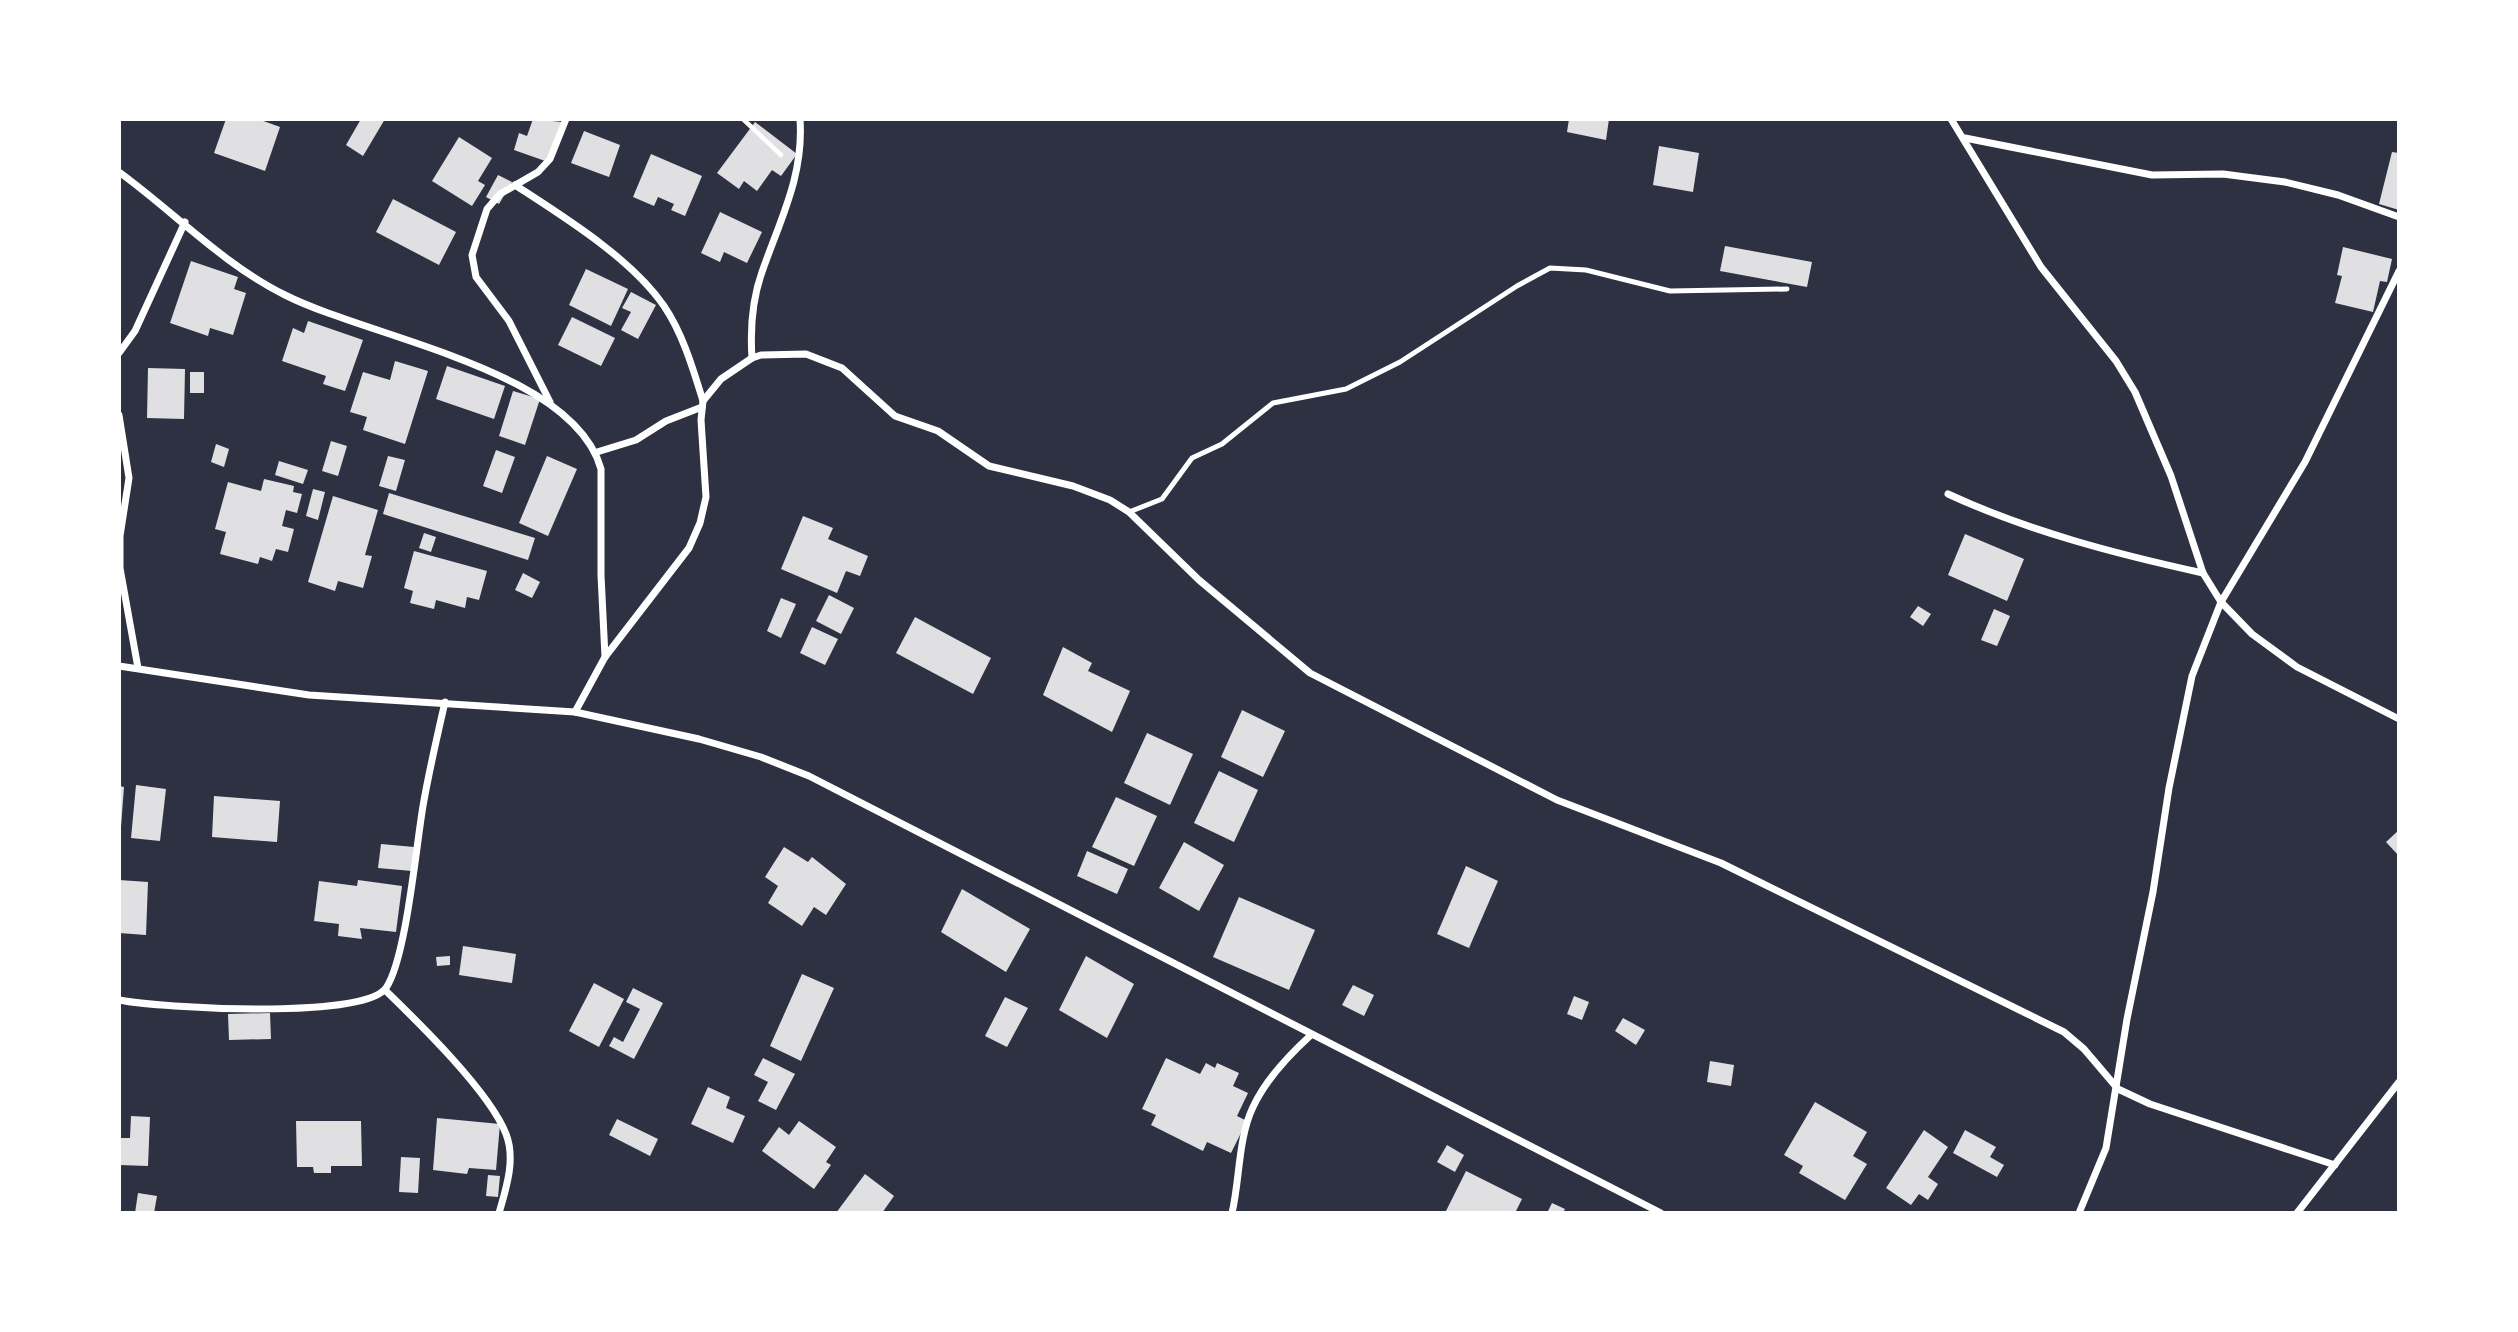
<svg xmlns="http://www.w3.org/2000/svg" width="2518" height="1332" font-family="'Noto Serif',serif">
<rect width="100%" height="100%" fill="#2d3142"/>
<g fill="#e0e0e3">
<path d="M 226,119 L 258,119 L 280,127 L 265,171 L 214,153 Z"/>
<path d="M 361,119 L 385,119 L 363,156 L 346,145 Z"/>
<path d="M 533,119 L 562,122 L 548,162 L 514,150 L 519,133 L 527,136 Z"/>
<path d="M 1569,119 L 1609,119 L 1606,140 L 1567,132 Z"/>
<path d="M 755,122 L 797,154 L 781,176 L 772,170 L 757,191 L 744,181 L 739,189 L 717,173 Z"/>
<path d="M 584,131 L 620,145 L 609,177 L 571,163 Z"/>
<path d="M 459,137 L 492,158 L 478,181 L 485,185 L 472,206 L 432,181 Z"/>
<path d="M 1659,146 L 1699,153 L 1693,192 L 1653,185 Z"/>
<path d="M 2392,152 L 2399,153 L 2399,210 L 2379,204 Z"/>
<path d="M 651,154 L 702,176 L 685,216 L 671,210 L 674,204 L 658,197 L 654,206 L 633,197 Z"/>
<path d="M 498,175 L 512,182 L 499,204 L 486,197 Z"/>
<path d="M 393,199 L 456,232 L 439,265 L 376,232 Z"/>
<path d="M 720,212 L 762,232 L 747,263 L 724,252 L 720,262 L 701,253 Z"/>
<path d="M 1725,246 L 1812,262 L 1807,287 L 1720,271 Z"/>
<path d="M 2343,247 L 2392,259 L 2387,282 L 2380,281 L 2373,312 L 2335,303 L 2342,276 L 2337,275 Z"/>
<path d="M 191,261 L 238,277 L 234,289 L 246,293 L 233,335 L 210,328 L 208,336 L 170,323 Z"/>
<path d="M 586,269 L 628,289 L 611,326 L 569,305 Z"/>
<path d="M 631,292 L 656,305 L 638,339 L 621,330 L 631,312 L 622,308 Z"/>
<path d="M 572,317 L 615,338 L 601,366 L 558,345 Z"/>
<path d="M 308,321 L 363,340 L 345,391 L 323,384 L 326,376 L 282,361 L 293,328 L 304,333 Z"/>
<path d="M 395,361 L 428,371 L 405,444 L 363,430 L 367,417 L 350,412 L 363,372 L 390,380 Z"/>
<path d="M 447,366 L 505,386 L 494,419 L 436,399 Z"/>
<path d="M 148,368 L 185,369 L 184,419 L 147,418 Z"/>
<rect x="190" y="372" width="14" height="21"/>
<path d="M 513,391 L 540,399 L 525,445 L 499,436 Z"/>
<path d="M 331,441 L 347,446 L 338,476 L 322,471 Z"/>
<path d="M 216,444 L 229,449 L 224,467 L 211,462 Z"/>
<path d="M 496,450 L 515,457 L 502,493 L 483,486 Z"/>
<path d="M 388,456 L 405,460 L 396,491 L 379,486 Z"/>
<path d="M 547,456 L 577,469 L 548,536 L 519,523 Z"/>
<path d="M 279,461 L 308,470 L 303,484 L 275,475 Z"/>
<path d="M 264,479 L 294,486 L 293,492 L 302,494 L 297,513 L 286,510 L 282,526 L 294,529 L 288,552 L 276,549 L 272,561 L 260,557 L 258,564 L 220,554 L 226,532 L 215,529 L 228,482 L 261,491 Z"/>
<path d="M 313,489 L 325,492 L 318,520 L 306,516 Z"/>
<path d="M 389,493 L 535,538 L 528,560 L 383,514 Z"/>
<path d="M 333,496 L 378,510 L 365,555 L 372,556 L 363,588 L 338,581 L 335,591 L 308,582 Z"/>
<path d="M 803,516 L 833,528 L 828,539 L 868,556 L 860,576 L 846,571 L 837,593 L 781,569 Z"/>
<path d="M 424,533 L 436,537 L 431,552 L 419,548 Z"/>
<path d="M 1965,534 L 2024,559 L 2007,601 L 1948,575 Z"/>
<path d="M 414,551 L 487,571 L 479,600 L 467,597 L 465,608 L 436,600 L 434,609 L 410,603 L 413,591 L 404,588 Z"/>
<path d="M 523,573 L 540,582 L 532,598 L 515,590 Z"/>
<path d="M 829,595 L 854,608 L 841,634 L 816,621 Z"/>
<path d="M 781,598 L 796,604 L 781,638 L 767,631 Z"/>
<path d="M 1918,606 L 1931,614 L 1923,626 L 1910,617 Z"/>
<path d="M 1994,609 L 2010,616 L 1997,646 L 1981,640 Z"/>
<path d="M 915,617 L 991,658 L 973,694 L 896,653 Z"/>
<path d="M 812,627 L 838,639 L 825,665 L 800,653 Z"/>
<path d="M 1063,647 L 1092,663 L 1088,671 L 1130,691 L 1112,732 L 1043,695 Z"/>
<path d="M 1242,710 L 1285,731 L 1263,777 L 1221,757 Z"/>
<path d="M 1147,733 L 1193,754 L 1170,805 L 1124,783 Z"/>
<path d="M 1219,771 L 1258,790 L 1234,842 L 1194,823 Z"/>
<path d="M 136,785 L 166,789 L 160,841 L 131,838 Z"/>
<path d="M 119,786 L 124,787 L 121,827 L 119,827 Z"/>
<path d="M 214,796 L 280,801 L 277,842 L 212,837 Z"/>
<path d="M 1116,797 L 1157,816 L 1134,866 L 1092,847 Z"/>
<path d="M 2399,830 L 2399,856 L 2386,842 Z"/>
<path d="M 1184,842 L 1224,865 L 1199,911 L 1159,888 Z"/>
<path d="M 381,844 L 414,847 L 412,871 L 378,868 Z"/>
<path d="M 784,847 L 808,862 L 812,857 L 846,884 L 826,915 L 814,907 L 802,926 L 768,903 L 778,886 L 765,877 Z"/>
<path d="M 1087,851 L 1128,869 L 1117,894 L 1077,876 Z"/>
<path d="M 1466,866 L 1498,881 L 1469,948 L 1437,934 Z"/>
<path d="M 119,880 L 148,882 L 146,935 L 119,933 Z"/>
<path d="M 358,880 L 402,886 L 396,932 L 360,928 L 362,939 L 338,936 L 339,924 L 314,921 L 319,881 L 357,886 Z"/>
<path d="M 962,889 L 1030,929 L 1006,972 L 941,932 Z"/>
<path d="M 1239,897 L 1315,930 L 1289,990 L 1213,957 Z"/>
<path d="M 463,946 L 516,954 L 512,983 L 459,975 Z"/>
<path d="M 450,956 L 450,965 L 437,966 L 436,957 Z"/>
<path d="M 1086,956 L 1134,984 L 1107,1038 L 1059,1010 Z"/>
<path d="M 802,974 L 834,988 L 801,1061 L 770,1046 Z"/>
<path d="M 594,983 L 624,999 L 599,1047 L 569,1031 Z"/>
<path d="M 1353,985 L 1374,995 L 1364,1016 L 1342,1005 Z"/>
<path d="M 633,988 L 663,1003 L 634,1059 L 609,1046 L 614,1037 L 623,1042 L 640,1009 L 626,1002 Z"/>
<path d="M 1574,996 L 1589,1002 L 1582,1020 L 1567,1014 Z"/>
<path d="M 1005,997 L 1028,1008 L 1007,1047 L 985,1036 Z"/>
<path d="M 270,1013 L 271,1039 L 229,1040 L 228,1014 Z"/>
<path d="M 1623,1018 L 1645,1030 L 1636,1045 L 1615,1031 Z"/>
<path d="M 763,1058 L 795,1074 L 776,1110 L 758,1101 L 768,1082 L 754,1075 Z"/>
<path d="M 1166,1058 L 1200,1074 L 1206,1063 L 1215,1068 L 1217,1063 L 1239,1073 L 1233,1086 L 1248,1093 L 1237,1116 L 1247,1121 L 1231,1153 L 1207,1142 L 1203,1151 L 1151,1125 L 1156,1115 L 1142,1109 Z"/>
<path d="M 1710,1061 L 1734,1065 L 1731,1086 L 1707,1082 Z"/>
<path d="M 708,1087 L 730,1097 L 726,1108 L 745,1116 L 733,1143 L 691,1124 Z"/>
<path d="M 1815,1102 L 1867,1132 L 1853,1156 L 1867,1164 L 1845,1200 L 1799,1173 L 1803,1166 L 1784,1155 Z"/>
<path d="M 131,1116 L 150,1117 L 148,1166 L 119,1165 L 119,1138 L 130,1138 Z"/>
<path d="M 437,1118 L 500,1124 L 496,1170 L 469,1168 L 467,1174 L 433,1170 Z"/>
<path d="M 617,1119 L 658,1139 L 650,1156 L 609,1135 Z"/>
<path d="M 296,1121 L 361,1121 L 362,1166 L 331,1166 L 331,1173 L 314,1173 L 313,1167 L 297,1167 Z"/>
<path d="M 799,1121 L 836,1147 L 826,1162 L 831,1165 L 814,1189 L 762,1151 L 779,1127 L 789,1135 Z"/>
<path d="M 1924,1130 L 1948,1147 L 1928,1177 L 1938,1184 L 1928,1200 L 1919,1194 L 1911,1205 L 1886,1188 Z"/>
<path d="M 1965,1130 L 1996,1147 L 1990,1157 L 2004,1165 L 1997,1177 L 1953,1153 Z"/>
<path d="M 1447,1145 L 1464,1155 L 1455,1172 L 1437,1162 Z"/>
<path d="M 401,1157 L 420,1158 L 418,1193 L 399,1192 Z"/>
<path d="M 1466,1171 L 1522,1199 L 1515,1213 L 1446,1211 Z"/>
<path d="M 865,1174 L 894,1196 L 882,1213 L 836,1213 Z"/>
<path d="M 488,1175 L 500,1176 L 498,1197 L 486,1196 Z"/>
<path d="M 138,1193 L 157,1196 L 154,1213 L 135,1213 Z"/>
<path d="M 1552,1203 L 1565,1209 L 1563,1213 L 1547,1213 Z"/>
</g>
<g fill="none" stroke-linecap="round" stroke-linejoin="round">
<path stroke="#fff" stroke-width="4.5" d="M 743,119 L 781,155"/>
<path stroke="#fff" stroke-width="5" d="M 1129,512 L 1162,499 L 1192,458 L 1222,444 L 1273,403 L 1346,389 L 1400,362 L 1517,286 L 1550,268 L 1586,270 L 1670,291 L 1787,289"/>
<g stroke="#fff" stroke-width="7">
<path d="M 1951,119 L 2041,267 L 2116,361 L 2135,392 L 2171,476 L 2203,573 L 2221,602 L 2252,634 L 2297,667 L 2399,719"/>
<path d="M 1965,138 L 2152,175 L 2223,174 L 2285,182 L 2338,195 L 2399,217"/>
<path d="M 119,172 C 174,212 224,265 285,295 C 370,338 573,369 601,469 L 601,575 L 605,657"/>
<path d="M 515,185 C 564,217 631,258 664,306 C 683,334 693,369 703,401"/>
<path d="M 119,353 L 135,331 L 185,222"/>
<path d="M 752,358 C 750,328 752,300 762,272 C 780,220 804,176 800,119"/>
<path d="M 550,402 L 509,321 L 476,277 L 472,255 L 487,209 L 500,194 L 538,172 L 550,159 L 566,119"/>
<path d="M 119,415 L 129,478 L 120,536 L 120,568 L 138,668"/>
<path d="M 597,452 L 636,440 L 666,421 L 702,407"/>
<path d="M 1948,494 C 2028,531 2116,554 2203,573"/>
<path d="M 119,666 L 309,695 L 575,712 L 699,739 L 761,757 L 809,776 L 1661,1213"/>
<path d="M 575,712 L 605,657 L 689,548 L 700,523 L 706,497 L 701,420 L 703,401 L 721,379 L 752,358 L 761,355 L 806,354 L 842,368 L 895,416 L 938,431 L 989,466 L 1073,486 L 1110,500 L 1129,512 L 1199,580 L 1310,673 L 1557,800 L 1721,863 L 2064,1032 L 2084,1049 L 2118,1089 L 2150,1104 L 2335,1165"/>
<path d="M 385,990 C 418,1022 490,1092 506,1134 C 516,1159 506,1189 499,1213"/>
<path d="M 119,1000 C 160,1008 363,1020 386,988 C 406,959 416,847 423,806 C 429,771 437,737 445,702"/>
<path d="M 1232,1213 C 1240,1179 1238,1138 1253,1107 C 1266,1079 1289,1055 1311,1035"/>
<path d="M 2079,1213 L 2106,1148 L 2127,1019 L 2153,892 L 2169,788 L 2192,676 L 2221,602 L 2305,462 L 2399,271"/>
<path d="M 2297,1213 L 2399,1082"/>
</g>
</g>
<rect width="2518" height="1332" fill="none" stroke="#ffffff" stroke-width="242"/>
</svg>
